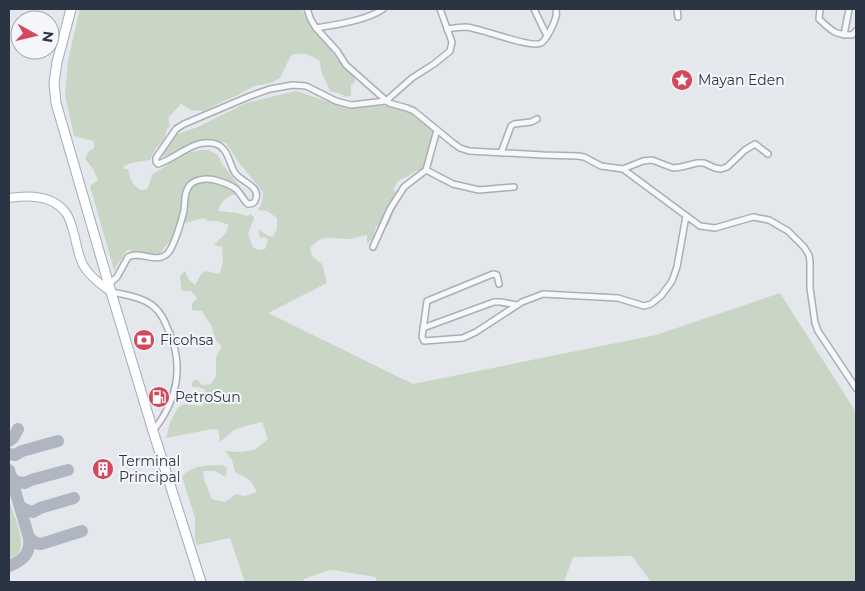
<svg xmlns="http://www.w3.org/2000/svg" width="865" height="591" font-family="Montserrat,sans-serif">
<rect width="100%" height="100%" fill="#e4e7ec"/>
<g fill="#c9d6c5">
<path d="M 80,9 L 301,9 C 304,13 306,19 310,23 C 312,26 316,27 318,31 C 329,46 338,65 354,75 L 355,82 L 351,85 L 351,96 L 346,97 L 341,94 L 330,91 L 321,71 L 320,61 C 310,55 303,51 291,55 L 280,78 L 271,83 L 254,86 L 238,95 L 226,100 L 204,111 L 191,110 L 181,104 L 168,118 L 170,126 L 167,129 L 164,140 L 156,148 L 150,160 L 131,163 L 123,167 L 125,169 L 128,169 C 130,178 132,186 141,190 L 147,189 L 150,182 L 152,175 L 176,159 L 187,153 L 200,150 L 209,150 L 218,155 L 222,164 L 249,198 L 243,193 C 229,195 223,197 218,211 L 237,213 L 247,216 L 251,214 L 254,218 L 248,234 L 253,248 L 261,250 L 265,249 L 268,239 L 264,237 L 260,238 L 258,229 L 268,236 L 273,237 L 277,228 L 277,218 L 267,211 L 258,210 L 262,202 L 263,192 L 240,164 L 226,143 L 202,141 L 175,153 L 161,157 L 174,135 L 198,127 L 246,103 L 296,91 L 341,106 L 392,106 L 408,110 L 420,119 L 437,134 L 432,165 L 422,170 L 416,171 L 410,175 L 398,181 L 393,190 L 400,196 L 388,226 L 376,226 L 373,238 L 367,244 L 367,235 C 360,236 353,239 347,239 C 330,239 323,233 310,248 L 312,256 L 322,264 L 327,283 L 268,313 L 413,384 L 656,335 L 780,293 L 856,412 L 856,582 L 651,582 L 632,556 L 573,557 L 564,582 L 376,582 L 376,577 L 333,570 L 326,571 L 304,579 L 302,582 L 245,582 L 230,538 L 197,545 L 195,539 L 195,518 L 182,477 C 192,464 207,466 222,465 L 227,468 L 226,477 L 215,471 L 203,471 L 204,480 L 212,499 L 225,502 L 236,494 L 245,496 L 257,492 L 250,480 L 235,472 L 232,460 L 225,451 L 239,452 L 255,450 L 268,439 L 262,422 L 249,425 L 234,430 L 220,442 L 218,429 L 207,430 L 166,438 L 170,423 L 178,407 L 185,404 L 202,406 L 204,402 L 205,390 L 199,387 L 192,387 L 192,382 L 197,379 L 202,385 L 211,384 L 216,376 L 216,357 L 222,346 L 216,341 L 212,327 L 202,311 L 192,310 L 192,304 L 197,298 L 191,291 L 182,291 L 180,276 L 185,271 L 189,280 L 195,285 L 200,276 L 204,271 L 220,274 L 223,260 L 222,247 L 214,245 L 225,234 L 229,225 L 218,221 L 208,221 L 204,218 L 185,223 L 160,253 L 155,254 L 127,250 L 114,270 L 90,186 L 98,180 L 93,169 L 85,159 L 89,151 L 94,148 L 94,141 L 74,136 L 65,95 L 68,60 Z"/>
<path d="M 9,500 C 13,512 26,541 19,552 C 17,556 13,557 9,558 Z"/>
</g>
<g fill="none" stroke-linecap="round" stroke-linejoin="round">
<g stroke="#b0b6c1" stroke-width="12">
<path d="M 9,441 L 13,438 L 18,429"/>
<path d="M 9,454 L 15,455 L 22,451 L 58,441"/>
<path d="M 9,470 L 29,538 C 31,553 23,561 9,566"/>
<path d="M 11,477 L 17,482 L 25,483 L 31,480 L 68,470"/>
<path d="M 20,507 L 29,511 L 33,512 L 40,508 L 74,498"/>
<path d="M 29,538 L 36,543 L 41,544 L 82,531"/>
</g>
<g stroke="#a9aeb7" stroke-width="8">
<g id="street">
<path d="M 307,9 L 311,20 L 316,28 L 337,51 L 346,65 L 389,103 L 407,108 L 414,111 L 453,143 L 460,148 L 469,151 L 543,155 L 578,156 L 584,157 L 601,166 L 623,169 L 700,226 L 715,228 L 753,217 L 769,220 L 788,231 L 804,247 L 809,255 L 810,262 L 810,288 L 815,323 L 818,331 L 856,388"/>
<path d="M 534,9 L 547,36"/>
<path d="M 677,9 L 678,17"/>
<path d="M 820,9 L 819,19 C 831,30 834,35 852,35 L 856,31"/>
<path d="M 316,28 C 335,25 368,20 383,9"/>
<path d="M 447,29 C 453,28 460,27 466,27 C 480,28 532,49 541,43 C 546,41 555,22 556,16 C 557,14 556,12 556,9"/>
<path d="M 844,35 L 849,9"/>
<path d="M 501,153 L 511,126 L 514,124 L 531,122 L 537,119"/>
<path d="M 623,169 L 643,161 L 652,160 L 673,168 L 681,167 L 697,163 L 704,163 L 715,168 L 721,169 L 727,167 L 745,150 L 755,144 L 768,154"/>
<path d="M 426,170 L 453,184 L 479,190 L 514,187"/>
<path d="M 373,247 L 390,209 L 404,187 L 426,170 L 437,130"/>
<path d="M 109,284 L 117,277 L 128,257 C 141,250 156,265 168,253 C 174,246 182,220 184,210 C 185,203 184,194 188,188 C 192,179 206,178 215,180 C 222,182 231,185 236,189 C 241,194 243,200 248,204 C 253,204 255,203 256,198 C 260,186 240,181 235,173 C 229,163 228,148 216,144 C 195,137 176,159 158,164 L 156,162 L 156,158 L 158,155 L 176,129 L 184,124 L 250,96 L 270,89 L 293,85 L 306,86 L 336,101 L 351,105 L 386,101 L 412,78 L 434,64 L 450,51 L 452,42 L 440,9"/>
<path d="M 499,284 L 497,275 L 493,274 L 427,301 L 422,337 L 424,341 L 463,338 L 476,332 L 522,302 L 543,294 L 618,298 L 644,306 L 651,304 L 661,296 L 672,281 L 677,267 L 686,216"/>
<path d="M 111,292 C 122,294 135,296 145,301 C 156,306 163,316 167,327 C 185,364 178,400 153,431"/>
<path d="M 423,328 L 494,302 L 501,302 L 516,305"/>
</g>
</g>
<g stroke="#a9aeb7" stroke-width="10">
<path id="secondary" d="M 9,198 C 28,195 53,195 66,213 C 71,220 73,230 75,238 C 77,247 80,262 85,268 C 91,278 102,285 111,292"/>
</g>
<g stroke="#a3abb8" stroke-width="11">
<path id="primary" d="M 71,9 L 57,62 L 54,83 L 56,103 L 111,292 L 153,431 L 201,582"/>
</g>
<use href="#street" stroke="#f7f8fa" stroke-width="5"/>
<use href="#secondary" stroke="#fff" stroke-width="8"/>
<use href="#primary" stroke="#fff" stroke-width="9"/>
</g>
<defs>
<g id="sight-disc" transform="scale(1.125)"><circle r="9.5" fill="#d1495b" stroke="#f4f6f9"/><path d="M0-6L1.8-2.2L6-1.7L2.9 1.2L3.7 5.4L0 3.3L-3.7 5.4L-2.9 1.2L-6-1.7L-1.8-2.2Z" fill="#fff"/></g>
<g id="bank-disc" transform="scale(1.125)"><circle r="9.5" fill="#d1495b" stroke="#f4f6f9"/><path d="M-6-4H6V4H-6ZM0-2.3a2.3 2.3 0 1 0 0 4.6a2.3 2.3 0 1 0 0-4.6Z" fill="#fff"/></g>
<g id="fuel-disc" transform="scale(1.125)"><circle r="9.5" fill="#d1495b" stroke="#f4f6f9"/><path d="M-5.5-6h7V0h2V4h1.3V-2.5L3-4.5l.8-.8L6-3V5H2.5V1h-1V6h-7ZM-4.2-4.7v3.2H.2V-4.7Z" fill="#fff"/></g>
<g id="building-disc" transform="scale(1.125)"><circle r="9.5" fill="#d1495b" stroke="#f4f6f9"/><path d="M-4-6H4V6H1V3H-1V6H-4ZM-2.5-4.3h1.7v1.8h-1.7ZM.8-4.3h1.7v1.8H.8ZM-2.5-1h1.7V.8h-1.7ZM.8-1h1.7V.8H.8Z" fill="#fff"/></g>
</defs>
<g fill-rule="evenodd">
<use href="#sight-disc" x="682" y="80"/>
<use href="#bank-disc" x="144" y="340"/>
<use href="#fuel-disc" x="159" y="397"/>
<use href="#building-disc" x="103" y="469"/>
</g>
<g text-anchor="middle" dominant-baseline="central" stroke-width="4" stroke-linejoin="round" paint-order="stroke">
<g font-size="14" fill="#2b3445" stroke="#f4f6f9" text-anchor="start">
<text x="698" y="80">Mayan Eden</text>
<text x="160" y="340">Ficohsa</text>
<text x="175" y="397">PetroSun</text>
<text x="119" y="461">Terminal<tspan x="119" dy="16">Principal</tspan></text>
</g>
</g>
<rect width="865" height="591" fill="none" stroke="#2b3445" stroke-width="20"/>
<g transform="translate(35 35) rotate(98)"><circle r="24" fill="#f4f6f9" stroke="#a4a8b1"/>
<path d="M0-4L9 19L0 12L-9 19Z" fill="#d1495b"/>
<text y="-8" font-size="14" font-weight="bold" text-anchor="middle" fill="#2b3445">N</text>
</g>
</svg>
